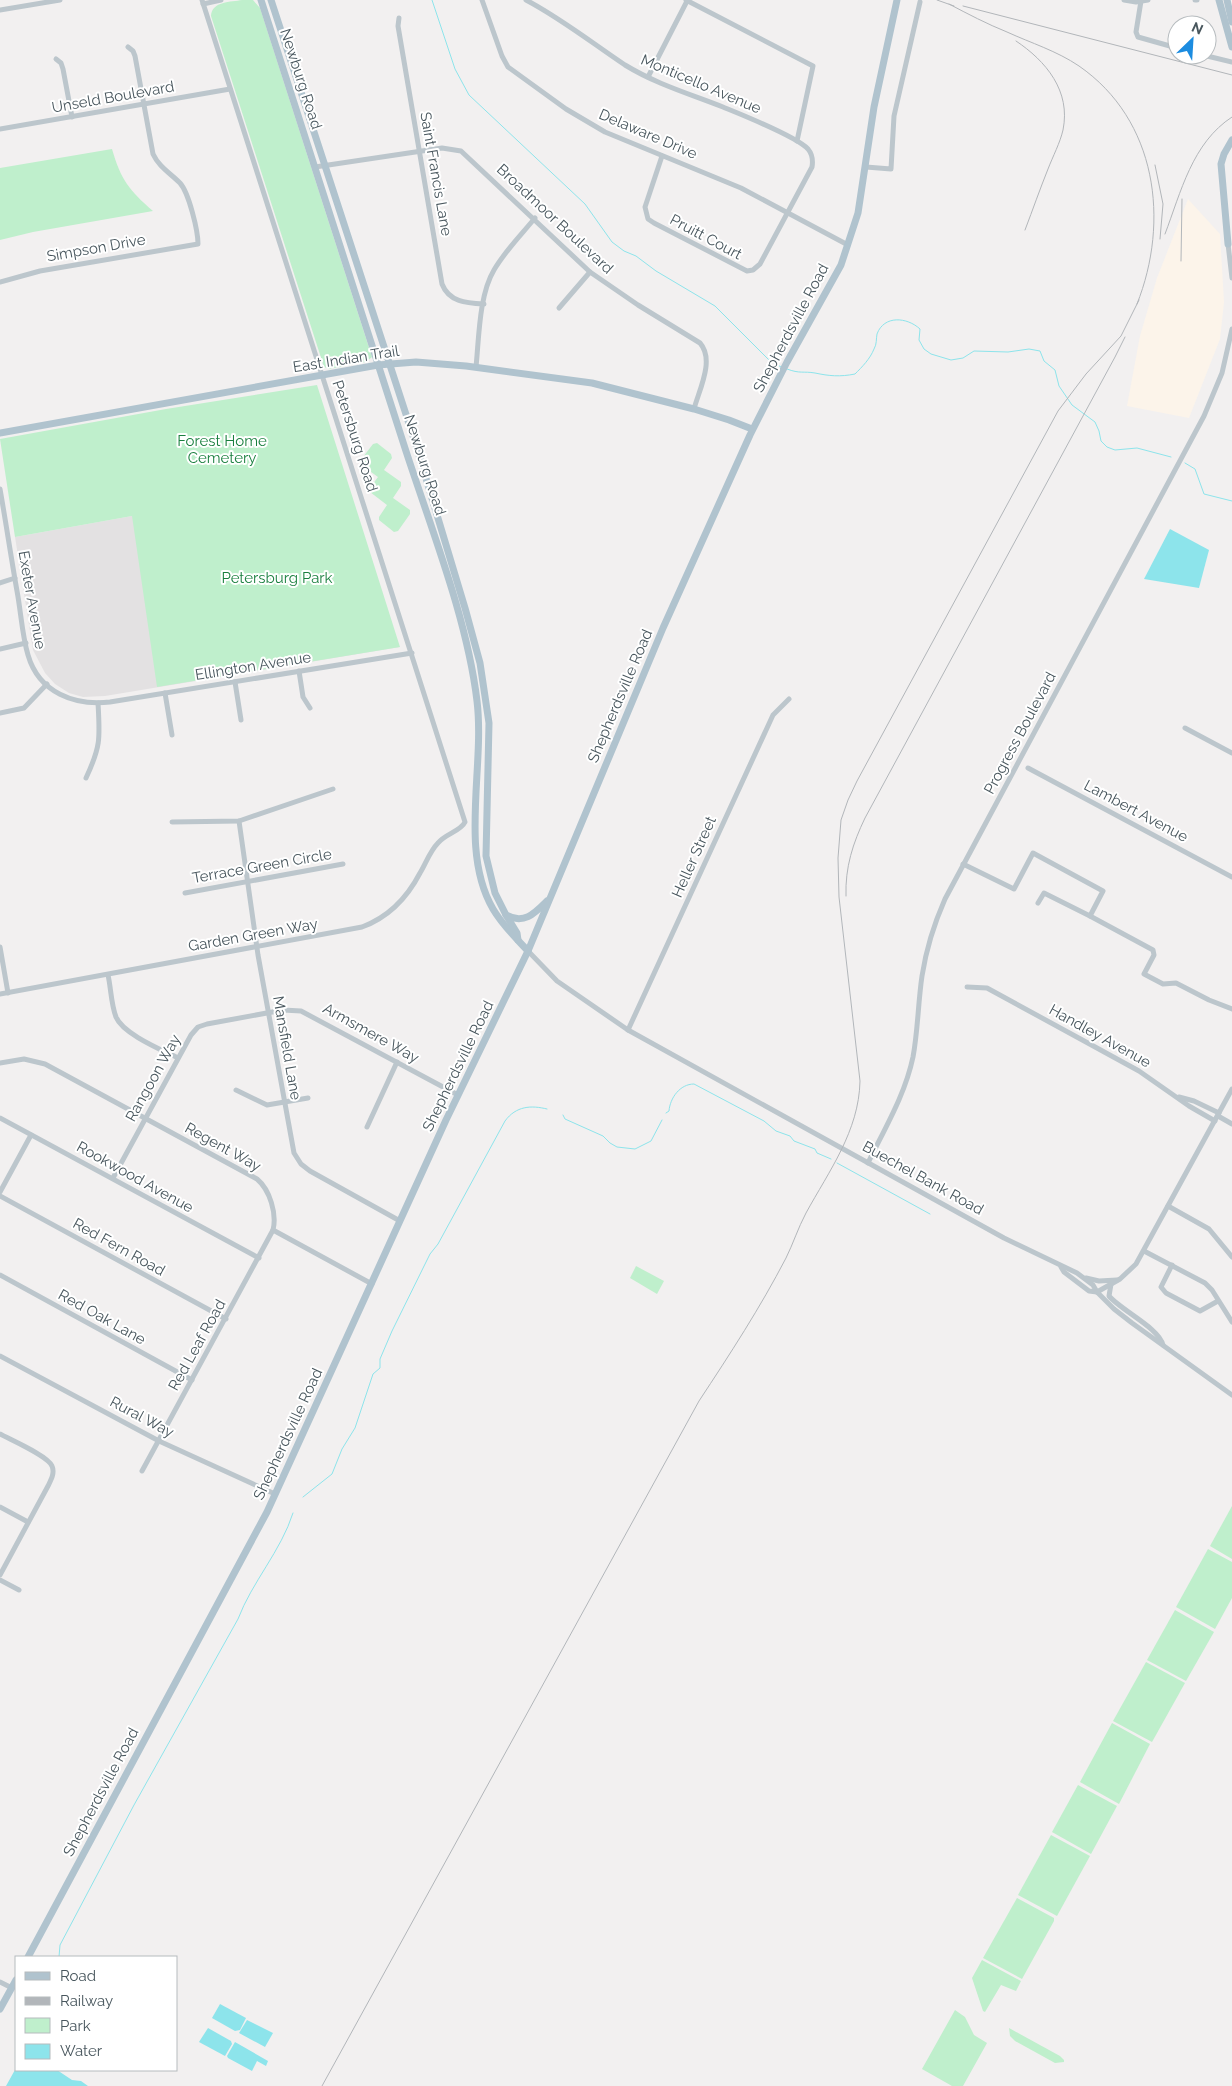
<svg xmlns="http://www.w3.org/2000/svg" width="1232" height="2086" font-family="Raleway,sans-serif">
<rect width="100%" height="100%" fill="#f2f0f0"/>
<path fill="#fcf4ea" d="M 1188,199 L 1220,234 L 1224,302 L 1220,339 L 1189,418 L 1127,406 L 1140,336 L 1157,278 Z"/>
<path fill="#e3e1e2" d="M 132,516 L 400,647 L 105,696 L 83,697 L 69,693 L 55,684 L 45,673 L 33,650 L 15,537 Z"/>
<g fill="#bfefcc">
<path d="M 242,0 L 253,0 L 260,8 L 372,357 L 366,362 L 329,369 L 324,367 L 211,16 C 212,1 231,2 242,0 Z"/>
<path d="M 112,149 C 121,180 129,190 153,211 L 33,232 L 0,240 L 0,168 Z"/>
<path d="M 317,385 L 400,647 L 157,687 L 132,516 L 15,537 L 0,439 L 166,409 Z"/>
<path d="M 377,443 L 391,454 L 392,458 L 384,470 L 401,482 L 401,486 L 393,498 L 410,510 L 410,514 L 398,531 L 394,532 L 379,520 L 379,517 L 387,505 L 370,492 L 369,489 L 378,477 L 360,464 L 360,461 L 373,444 Z"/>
<path d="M 636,1266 L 664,1281 L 657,1294 L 630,1278 Z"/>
<path d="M 1232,1506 L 1232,1559 L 1210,1546 Z"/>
<path d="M 1208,1549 L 1232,1562 L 1232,1598 L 1215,1629 L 1176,1607 Z"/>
<path d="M 1175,1610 L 1214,1632 L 1186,1681 L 1147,1660 Z"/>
<path d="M 1146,1662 L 1185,1683 L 1152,1742 L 1113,1721 Z"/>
<path d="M 1112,1723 L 1150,1744 L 1119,1804 L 1080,1782 Z"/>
<path d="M 1078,1785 L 1117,1806 L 1091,1854 L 1052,1832 Z"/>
<path d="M 1051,1835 L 1090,1856 L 1057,1916 L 1018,1895 Z"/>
<path d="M 1017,1898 L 1054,1918 L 1054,1921 L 1022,1979 L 983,1958 Z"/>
<path d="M 982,1960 L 1021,1981 L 1016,1991 L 1001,1985 L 985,2012 L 983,2011 L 972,1978 Z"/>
<path d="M 955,2010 L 965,2017 L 974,2035 L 987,2043 L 963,2086 L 952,2086 L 922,2069 Z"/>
<path d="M 1009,2028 L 1060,2056 L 1064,2060 L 1064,2062 L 1055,2063 L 1015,2041 L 1010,2036 Z"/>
</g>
<g fill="#8de4eb">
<path d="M 1170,529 L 1209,550 L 1199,588 L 1144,579 Z"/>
<path d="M 220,2004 L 246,2018 L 240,2030 L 235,2031 L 212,2018 Z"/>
<path d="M 247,2020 L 273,2033 L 265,2047 L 239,2033 Z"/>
<path d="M 208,2028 L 231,2041 L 232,2044 L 225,2056 L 199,2042 Z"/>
<path d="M 235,2042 L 268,2061 L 266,2066 L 257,2061 L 252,2071 L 228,2058 L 227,2056 Z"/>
<path d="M 16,2068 L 16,2070 L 57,2070 L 72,2080 L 81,2081 L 88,2086 L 6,2086 Z"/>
</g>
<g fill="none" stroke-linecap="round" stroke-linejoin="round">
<g stroke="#8de4eb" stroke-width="1">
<path d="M 432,0 L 455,69 L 469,95 L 585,204 L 612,242 L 624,251 L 636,256 L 656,271 L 715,306 L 769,360 L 781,367"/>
<path d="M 787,369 C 800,374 803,371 815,373 C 829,376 840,377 855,374 C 862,367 870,359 874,349 C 877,344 876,339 877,334 C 884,315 907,317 920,329 L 919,340 L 924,349 L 931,354 L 951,360 L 963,358 L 974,351 L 1008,352 L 1029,349 L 1040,351 L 1044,361 L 1055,370 L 1059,386 L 1072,405 L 1095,422 L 1099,431 L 1101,441 L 1107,447 L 1115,450 L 1137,448 L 1171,457"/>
<path d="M 1185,463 L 1195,469 L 1204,494 L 1232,501"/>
<path d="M 666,1113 L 669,1111 C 670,1098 680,1084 694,1084 L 764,1121 L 776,1131 L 790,1136 L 794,1141 L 815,1149 L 817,1153 L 831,1159"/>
<path d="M 563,1115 L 565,1119 L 603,1136 L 610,1143 L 617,1147 L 635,1149 L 651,1141 L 662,1120"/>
<path d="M 837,1163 L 930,1214"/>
<path d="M 303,1497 L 332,1474 L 342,1449 L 355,1428 L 373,1374 L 380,1368 L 380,1359 L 392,1331 L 430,1254 L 438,1244 L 505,1121 C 516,1106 531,1105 547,1109"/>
<path d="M 59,1957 L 60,1945 L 134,1805 L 238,1619 C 252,1582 281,1551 293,1513"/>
</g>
<g stroke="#bcc6cc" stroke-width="5">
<path d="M 482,0 L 502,56 L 508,67 L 566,109 L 605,132 L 741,188 L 848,245"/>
<path d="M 526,0 C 562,19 592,43 625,65 C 656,84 690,94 723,107 C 742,115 796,136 808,149 C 813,155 813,161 812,167 L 760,264 L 753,270 L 747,271 L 654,223 L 648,219 L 645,207 L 662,156"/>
<path d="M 686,0 L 813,66 L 797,141"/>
<path d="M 1124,0 L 1136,2 L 1148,0"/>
<path d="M 1195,0 L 1197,0"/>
<path d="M 1141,1 L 1136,32 L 1138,37 L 1177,48"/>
<path d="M 203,4 L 221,0"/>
<path d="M 0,10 L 60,0"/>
<path d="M 399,18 L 398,26 L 442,284 C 449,302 466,303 484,304"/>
<path d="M 1203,55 L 1232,62"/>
<path d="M 56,59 L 61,63 L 63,69 L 72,117"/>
<path d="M 648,77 L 687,1"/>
<path d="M 0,129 L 230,89"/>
<path d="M 315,167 L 442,148 L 461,151 L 590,272 L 638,305 L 700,343 C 715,360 699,390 694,409"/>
<path d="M 866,167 L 891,169 L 894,116 L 920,2"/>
<path d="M 1228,244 L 1232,278"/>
<path d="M 0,282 L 40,271 L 198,244 C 198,231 189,193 180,183 C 170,173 159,167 153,154 L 135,56 L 133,51 L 128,47"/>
<path d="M 559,308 L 590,272"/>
<path d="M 476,367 C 479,338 479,295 494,270 C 505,251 521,235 535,218"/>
<path d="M 0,489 C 6,523 11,557 17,591 C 21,612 22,635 28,655 C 39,693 75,706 110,702 L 412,653"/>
<path d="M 0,583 L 15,578"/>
<path d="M 0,649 L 26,643"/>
<path d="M 299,671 L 303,697 L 310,708"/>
<path d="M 235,682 L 241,720"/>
<path d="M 165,693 L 172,735"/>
<path d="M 0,713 L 24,708 L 47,684"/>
<path d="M 1185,728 L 1232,753"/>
<path d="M 1028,768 L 1232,877"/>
<path d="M 86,778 C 101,746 100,738 98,703"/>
<path d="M 239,821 L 258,955 L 294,1153 L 301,1164 L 310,1171 L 400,1221"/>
<path d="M 172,822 L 239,821 L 333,789"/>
<path d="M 963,864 L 1014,889 L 1033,853 L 1103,891 L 1090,916 L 1153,950 L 1154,955 L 1144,974 L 1163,984 L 1176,983 L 1209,1000 L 1232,1009"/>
<path d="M 185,893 L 343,864"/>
<path d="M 1038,903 L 1044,893 L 1090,916"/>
<path d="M 0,947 L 8,993"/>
<path d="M 528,951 L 557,981 L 628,1030 L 1004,1238 L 1077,1273 L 1093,1285 L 1097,1292"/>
<path d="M 108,975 C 111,988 111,1004 116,1017 C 123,1034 162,1050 178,1058"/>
<path d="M 967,987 L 987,988 L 1086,1042 L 1139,1071 L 1189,1106 L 1215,1121"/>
<path d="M 0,994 L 362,927 C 389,917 407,898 420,873 C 426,863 430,851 438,843 C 445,834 461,831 465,822 L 202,0"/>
<path d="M 628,1030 L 773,715 L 789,699"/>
<path d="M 0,1063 L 24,1059 L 45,1064 L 257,1179 C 270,1190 277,1214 273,1230 L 142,1471"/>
<path d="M 236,1090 L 267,1105 L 308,1098"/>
<path d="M 1179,1097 L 1194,1101 L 1219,1113"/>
<path d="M 1218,1116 L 1232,1124"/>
<path d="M 0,1118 L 259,1258"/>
<path d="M 367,1127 L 397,1062"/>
<path d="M 868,1163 C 885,1128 905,1095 913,1057 C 918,1030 918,1003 922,976 C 926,950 934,924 945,899 L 1204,416 L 1222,373 L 1232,329"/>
<path d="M 113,1178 L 191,1035 L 198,1027 L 207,1024 L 283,1010 L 301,1011 L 458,1095"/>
<path d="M 0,1192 L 31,1135"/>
<path d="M 0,1196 L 226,1319"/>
<path d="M 1168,1206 L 1209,1229 L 1232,1257"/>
<path d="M 273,1230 L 372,1284"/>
<path d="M 1144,1251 L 1205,1283 L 1212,1290 L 1232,1322"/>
<path d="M 1172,1265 L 1161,1287 L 1166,1293 L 1200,1311 L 1218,1301"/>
<path d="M 1061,1267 L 1064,1272 L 1089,1291 L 1097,1292 L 1114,1309 L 1132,1323 L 1232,1395"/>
<path d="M 0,1275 L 192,1380"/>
<path d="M 1086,1278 L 1099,1281 L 1117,1280"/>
<path d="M 1111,1284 L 1109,1296 C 1122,1311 1159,1328 1163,1345"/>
<path d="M 1097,1292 L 1120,1279 L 1136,1264 L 1232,1089"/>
<path d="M 0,1356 L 159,1441 L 275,1494"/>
<path d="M 0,1434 C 11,1440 48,1456 52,1466 C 55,1473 51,1480 48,1486 L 0,1575"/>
<path d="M 0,1507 L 28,1522"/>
<path d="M 0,1580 L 19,1590"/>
<path d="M 0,1982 L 12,1988"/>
</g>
<g stroke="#b0c3ce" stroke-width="7">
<path d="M 261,0 C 309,148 356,297 404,445 C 430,526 467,617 477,701 C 485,767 459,851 493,909 C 503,926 516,938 528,951"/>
<path d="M 271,0 L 416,445 L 465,608 L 480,663 L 489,723 L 486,856 L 495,893 L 506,915 L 517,933 L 518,940"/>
<path d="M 1219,0 L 1232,47"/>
<path d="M 1227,0 L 1232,22"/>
<path d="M 1228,244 L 1221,164 L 1224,154 L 1232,140"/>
<path d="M 0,433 L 378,365 L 416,362 L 466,366 L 592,383 L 694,409 L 729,420 L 752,429"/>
<path d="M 506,915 C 524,925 535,913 547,901"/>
<path d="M 28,1957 L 267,1512 L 446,1120 L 528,951 L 663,628 L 750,435 L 787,362 L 841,265 L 858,213 L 874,107 L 897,0"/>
<path d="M 0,2009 L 16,1980"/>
</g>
<g stroke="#b2b6ba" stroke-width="1">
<path d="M 937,0 L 954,6"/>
<path d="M 949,4 C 968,14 987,24 1007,32 C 1031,43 1057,51 1079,66 C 1157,120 1170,221 1137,304"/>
<path d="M 963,6 L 1232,75"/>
<path d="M 1016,41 C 1046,61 1071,91 1063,130 C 1060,143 1053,156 1048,169 C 1040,189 1033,209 1025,230"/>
<path d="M 1155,165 L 1163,204 L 1160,239"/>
<path d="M 1165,234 C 1181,192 1192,143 1232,117"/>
<path d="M 1181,261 L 1182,199"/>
<path d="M 846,896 C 845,867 853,843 865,818 L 1115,357 L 1125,337"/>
<path d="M 322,2086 L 699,1401 C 730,1354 760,1308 786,1258 C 793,1244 798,1228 806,1213 C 829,1171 859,1131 860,1081 L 839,897 L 838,858 L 841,820 L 848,800 L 857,781 L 1058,411 L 1086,374 L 1121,336 L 1139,300"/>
</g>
</g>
<g text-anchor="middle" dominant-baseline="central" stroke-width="4" stroke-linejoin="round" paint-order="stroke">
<g font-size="15" fill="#48565d" stroke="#fff">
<text transform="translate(301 79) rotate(72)">Newburg Road</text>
<text transform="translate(701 84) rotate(23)">Monticello Avenue</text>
<text transform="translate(113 97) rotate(-10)">Unseld Boulevard</text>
<text transform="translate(648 134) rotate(23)">Delaware Drive</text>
<text transform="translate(436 174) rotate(80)">Saint Francis Lane</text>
<text transform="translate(555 219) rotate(43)">Broadmoor Boulevard</text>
<text transform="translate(706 237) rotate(28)">Pruitt Court</text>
<text transform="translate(96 248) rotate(-10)">Simpson Drive</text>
<text transform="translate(791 328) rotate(-62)">Shepherdsville Road</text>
<text transform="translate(346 359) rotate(-9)">East Indian Trail</text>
<text transform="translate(355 436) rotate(72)">Petersburg Road</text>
<text transform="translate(425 465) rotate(72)">Newburg Road</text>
<text transform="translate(32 600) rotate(80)">Exeter Avenue</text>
<text transform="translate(253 666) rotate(-9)">Ellington Avenue</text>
<text transform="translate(620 696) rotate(-67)">Shepherdsville Road</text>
<text transform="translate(1020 733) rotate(-62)">Progress Boulevard</text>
<text transform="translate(1136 811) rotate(28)">Lambert Avenue</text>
<text transform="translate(694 857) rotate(-66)">Heller Street</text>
<text transform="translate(262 866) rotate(-10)">Terrace Green Circle</text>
<text transform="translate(253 935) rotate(-10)">Garden Green Way</text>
<text transform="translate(371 1033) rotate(29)">Armsmere Way</text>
<text transform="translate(1100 1036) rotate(29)">Handley Avenue</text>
<text transform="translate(287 1048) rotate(80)">Mansfield Lane</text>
<text transform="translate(458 1066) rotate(-64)">Shepherdsville Road</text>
<text transform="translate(153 1078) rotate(-61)">Rangoon Way</text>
<text transform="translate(223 1147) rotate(29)">Regent Way</text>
<text transform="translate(135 1177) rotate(29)">Rookwood Avenue</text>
<text transform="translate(923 1178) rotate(29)">Buechel Bank Road</text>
<text transform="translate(119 1247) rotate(29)">Red Fern Road</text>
<text transform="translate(102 1317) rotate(29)">Red Oak Lane</text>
<text transform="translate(197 1345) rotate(-61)">Red Leaf Road</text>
<text transform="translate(142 1417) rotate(28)">Rural Way</text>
<text transform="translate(288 1434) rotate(-65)">Shepherdsville Road</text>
<text transform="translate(101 1792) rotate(-62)">Shepherdsville Road</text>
</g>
<g font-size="15" fill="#197f3e" stroke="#fff">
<text x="222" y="441">Forest Home<tspan x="222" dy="17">Cemetery</tspan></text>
<text x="277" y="578">Petersburg Park</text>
</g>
</g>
<rect x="15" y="1956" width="162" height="115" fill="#ffffff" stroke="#b6bbbe"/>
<rect x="25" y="1972" width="25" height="8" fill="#b0c3ce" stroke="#b6bbbe"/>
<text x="60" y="1981" font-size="15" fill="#48565d">Road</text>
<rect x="25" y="1997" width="25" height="8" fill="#b2b6ba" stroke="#b6bbbe"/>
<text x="60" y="2006" font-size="15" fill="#48565d">Railway</text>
<rect x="25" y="2018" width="25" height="15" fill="#bfefcc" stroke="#b6bbbe"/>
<text x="60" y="2031" font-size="15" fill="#48565d">Park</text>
<rect x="25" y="2044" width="25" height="15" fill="#8de4eb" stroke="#b6bbbe"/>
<text x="60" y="2056" font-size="15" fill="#48565d">Water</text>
<g transform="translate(1192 40) rotate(25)"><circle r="24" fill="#ffffff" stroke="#b6bbbe"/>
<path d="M0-4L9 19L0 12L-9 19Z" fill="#1c8ce0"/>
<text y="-8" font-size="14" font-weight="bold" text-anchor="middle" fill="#48565d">N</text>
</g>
</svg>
